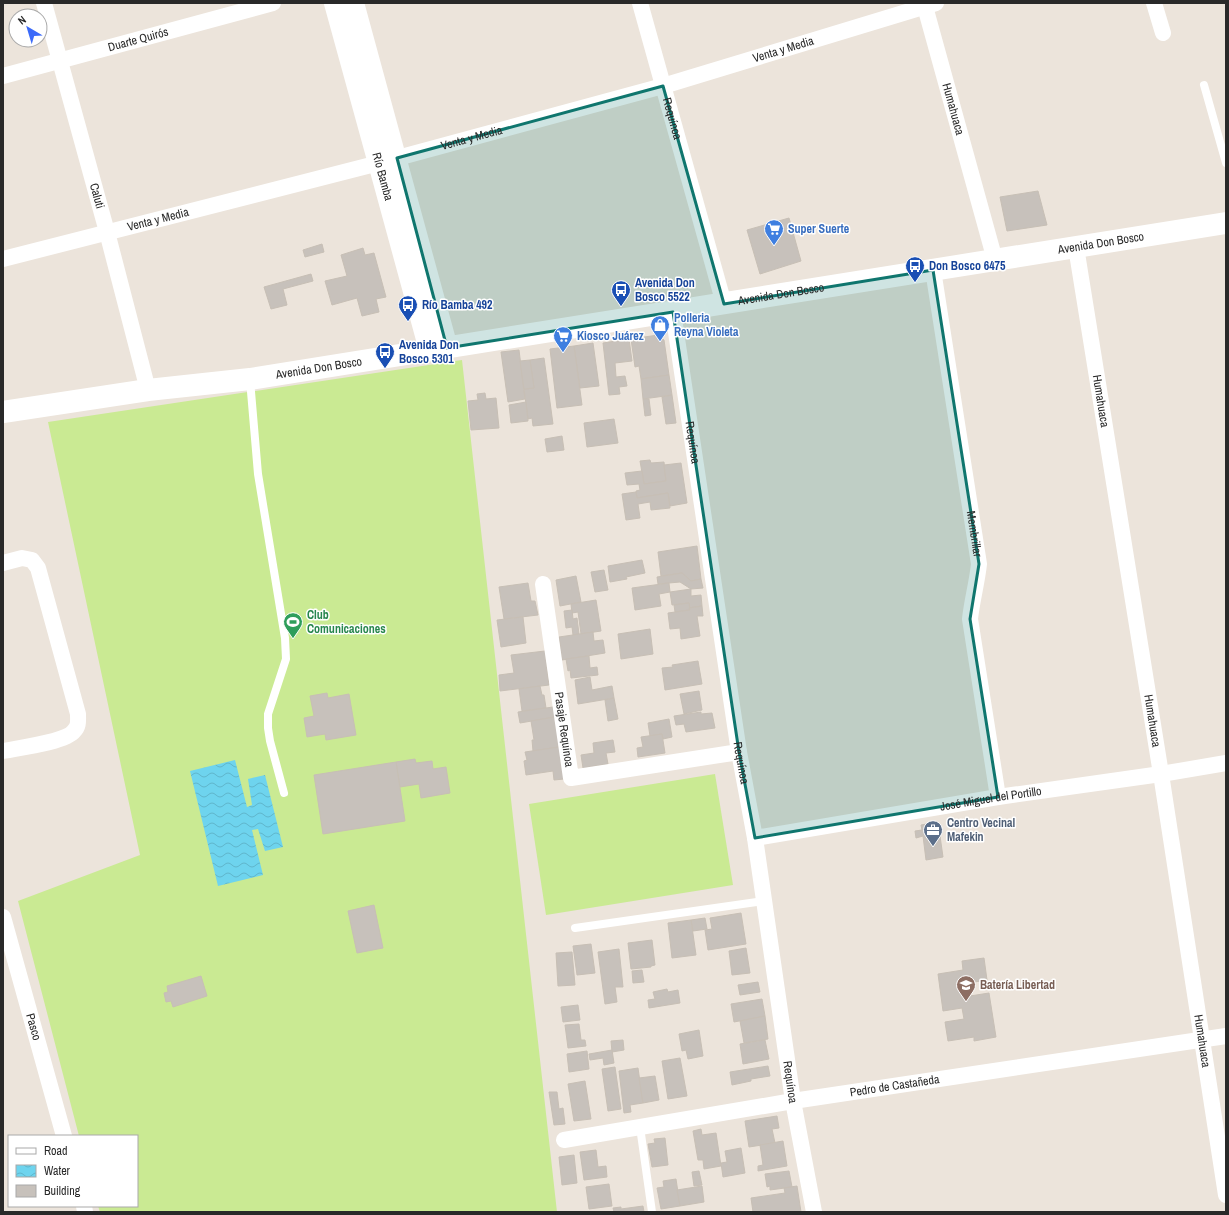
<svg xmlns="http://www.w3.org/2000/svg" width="1229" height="1215" font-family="'Archivo Narrow',sans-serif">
<defs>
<pattern id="water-waves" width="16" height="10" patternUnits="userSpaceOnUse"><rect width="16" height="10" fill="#6ed4ee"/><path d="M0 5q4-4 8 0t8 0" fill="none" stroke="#5fb6cc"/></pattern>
</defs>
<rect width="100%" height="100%" fill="#ece4db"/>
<g fill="#caea93">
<path d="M 462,360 L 557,1212 L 100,1212 L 98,1206 L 137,1206 L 137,1136 L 79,1136 L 18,901 L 140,855 L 48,422 Z"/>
<path d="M 715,774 L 733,885 L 546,915 L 529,804 Z"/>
</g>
<path fill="url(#water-waves)" d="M 235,760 L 247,807 L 252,805 L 248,779 L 265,775 L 283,847 L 265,851 L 258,829 L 252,830 L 263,875 L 218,886 L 190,771 Z"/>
<g fill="#c7c1bb" stroke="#c7bfb5">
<path d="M 1038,191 L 1047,225 L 1007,231 L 1000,197 Z"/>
<path d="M 789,218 L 801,261 L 760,274 L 747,230 Z"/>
<path d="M 322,244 L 324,252 L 305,257 L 303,250 Z"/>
<path d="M 363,248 L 365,255 L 374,253 L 386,297 L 376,299 L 379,312 L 362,316 L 357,298 L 332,305 L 325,281 L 347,276 L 341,255 Z"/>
<path d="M 311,274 L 313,281 L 283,289 L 287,305 L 271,309 L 264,287 Z"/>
<path d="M 658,335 L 664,340 L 669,375 L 641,379 L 639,366 L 635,367 L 631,339 Z"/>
<path d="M 629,339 L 632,361 L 615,363 L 616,377 L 625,376 L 627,386 L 619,387 L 620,394 L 609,395 L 603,343 Z"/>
<path d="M 593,343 L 599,386 L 580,388 L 574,346 Z"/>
<path d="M 574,346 L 582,405 L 557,408 L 550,349 Z"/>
<path d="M 519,350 L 525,399 L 508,402 L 501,352 Z"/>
<path d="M 544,358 L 553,424 L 533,426 L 532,418 L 528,419 L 524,389 L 534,388 L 530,360 Z"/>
<path d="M 530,360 L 534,388 L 524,389 L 520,361 Z"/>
<path d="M 669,375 L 672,395 L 643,399 L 641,379 Z"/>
<path d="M 485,393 L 486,399 L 496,398 L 499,428 L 471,430 L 468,401 L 478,400 L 477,394 Z"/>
<path d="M 672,395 L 676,423 L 666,424 L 662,397 Z"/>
<path d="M 643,399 L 649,399 L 651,415 L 645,416 Z"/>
<path d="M 526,402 L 528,421 L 511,423 L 509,405 Z"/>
<path d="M 614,419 L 618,443 L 587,447 L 584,423 Z"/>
<path d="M 562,436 L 564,450 L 547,452 L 545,439 Z"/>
<path d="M 650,460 L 651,463 L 664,462 L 666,481 L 644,484 L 640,461 Z"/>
<path d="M 681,463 L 687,503 L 670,506 L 668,493 L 637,498 L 636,491 L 640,490 L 639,484 L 627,485 L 625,473 L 642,471 L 644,484 L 666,481 L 664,465 Z"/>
<path d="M 636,492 L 637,498 L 668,493 L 670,508 L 651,510 L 650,502 L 638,504 L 640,518 L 626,520 L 622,494 Z"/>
<path d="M 697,546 L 701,579 L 691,581 L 682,573 L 661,576 L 658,552 Z"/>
<path d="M 642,560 L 645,573 L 626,577 L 627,579 L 610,582 L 608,566 Z"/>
<path d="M 604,570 L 608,590 L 595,592 L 591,572 Z"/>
<path d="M 682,573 L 691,581 L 701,579 L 703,588 L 691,589 L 680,582 L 658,584 L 657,577 Z"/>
<path d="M 576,576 L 581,602 L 560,606 L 556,580 Z"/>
<path d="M 528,583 L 531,601 L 535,601 L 538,615 L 504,619 L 499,587 Z"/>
<path d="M 669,583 L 670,592 L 659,594 L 661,606 L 635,610 L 632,588 Z"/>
<path d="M 691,589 L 691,596 L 701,595 L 702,606 L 689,608 L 689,603 L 672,605 L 670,592 Z"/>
<path d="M 596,600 L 601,631 L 581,634 L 578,612 L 572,613 L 571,604 Z"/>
<path d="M 689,603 L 690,610 L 675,612 L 674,605 Z"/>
<path d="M 702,606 L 703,616 L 697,616 L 700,636 L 681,639 L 680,628 L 670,629 L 668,613 L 690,610 L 689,608 Z"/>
<path d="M 572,610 L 573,619 L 577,618 L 579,634 L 573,635 L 572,627 L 566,628 L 564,611 Z"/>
<path d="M 523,617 L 526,643 L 501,647 L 497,620 Z"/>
<path d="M 650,629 L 653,654 L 621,659 L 618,634 Z"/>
<path d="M 593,632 L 594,641 L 603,640 L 605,653 L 562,660 L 559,637 Z"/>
<path d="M 545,651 L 549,685 L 500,691 L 499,675 L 514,673 L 511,655 Z"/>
<path d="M 589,656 L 590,668 L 597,667 L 598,675 L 571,678 L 570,670 L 568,671 L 566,659 Z"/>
<path d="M 698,661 L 702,684 L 665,690 L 662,668 L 673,667 L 672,665 Z"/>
<path d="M 590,677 L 592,690 L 612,686 L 614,698 L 578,704 L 575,680 Z"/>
<path d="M 540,686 L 542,695 L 544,695 L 546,708 L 522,711 L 519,689 Z"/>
<path d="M 699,691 L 702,710 L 684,714 L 680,694 Z"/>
<path d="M 327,693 L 328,698 L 349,694 L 356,735 L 326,740 L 325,734 L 307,737 L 304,718 L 314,716 L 310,696 Z"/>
<path d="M 614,698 L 618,719 L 608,721 L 605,700 Z"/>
<path d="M 553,707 L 555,717 L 520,723 L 518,712 Z"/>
<path d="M 701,712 L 701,714 L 712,713 L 715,728 L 686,732 L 684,724 L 676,725 L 674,716 Z"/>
<path d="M 555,717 L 559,747 L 533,751 L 532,740 L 534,740 L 531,721 Z"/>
<path d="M 669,719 L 672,737 L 663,739 L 662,734 L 650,736 L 648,723 Z"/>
<path d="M 662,734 L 665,753 L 638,757 L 637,748 L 643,747 L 641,737 Z"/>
<path d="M 613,740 L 615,752 L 606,753 L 608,764 L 583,768 L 581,755 L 594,753 L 593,743 Z"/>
<path d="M 559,747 L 564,779 L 554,780 L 553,771 L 526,775 L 524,761 L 527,760 L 525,752 Z"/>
<path d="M 415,759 L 416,763 L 432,761 L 433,769 L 446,767 L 450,793 L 421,798 L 419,784 L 400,787 L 396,762 Z"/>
<path d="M 396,762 L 405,821 L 323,834 L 314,775 Z"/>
<path d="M 938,822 L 943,857 L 926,860 L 923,836 L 916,838 L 915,831 L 922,830 L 921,825 Z"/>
<path d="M 374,905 L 383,948 L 357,953 L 348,911 Z"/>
<path d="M 741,913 L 746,944 L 708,950 L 705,930 L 712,929 L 710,918 Z"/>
<path d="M 705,918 L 707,929 L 693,931 L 691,920 Z"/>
<path d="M 691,920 L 696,955 L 672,958 L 668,923 Z"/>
<path d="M 652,940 L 655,965 L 651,966 L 651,967 L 631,969 L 628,943 Z"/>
<path d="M 591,944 L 595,973 L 577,975 L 573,946 Z"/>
<path d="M 746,948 L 750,973 L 732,975 L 729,951 Z"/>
<path d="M 619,949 L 623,987 L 615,987 L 617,1002 L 605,1004 L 598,952 Z"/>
<path d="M 572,952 L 575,985 L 558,986 L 556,953 Z"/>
<path d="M 984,958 L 987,980 L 968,983 L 970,996 L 989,993 L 996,1037 L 974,1041 L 974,1037 L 948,1041 L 945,1022 L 964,1019 L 962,1008 L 943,1011 L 938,974 L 963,970 L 962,961 Z"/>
<path d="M 642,970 L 644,982 L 633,983 L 632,971 Z"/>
<path d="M 201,976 L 207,996 L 173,1007 L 171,1001 L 166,1002 L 164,993 L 168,992 L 167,986 Z"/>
<path d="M 758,982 L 760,992 L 740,995 L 738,985 Z"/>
<path d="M 667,989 L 668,992 L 678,990 L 680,1003 L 649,1008 L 648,1000 L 655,999 L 653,992 Z"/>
<path d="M 762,999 L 765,1016 L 734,1022 L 731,1004 Z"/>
<path d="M 578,1005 L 580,1020 L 563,1022 L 561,1007 Z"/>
<path d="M 765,1016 L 768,1039 L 744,1043 L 740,1021 Z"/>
<path d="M 579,1024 L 581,1040 L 585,1040 L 586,1046 L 568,1048 L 565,1025 Z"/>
<path d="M 699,1030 L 703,1056 L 688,1059 L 686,1050 L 682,1051 L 679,1034 Z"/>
<path d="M 623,1040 L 624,1050 L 612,1052 L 611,1041 Z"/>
<path d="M 765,1040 L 769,1059 L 743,1064 L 740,1044 Z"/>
<path d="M 612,1050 L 614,1063 L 604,1065 L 603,1058 L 590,1060 L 589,1054 Z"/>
<path d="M 587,1051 L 589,1069 L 569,1072 L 567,1054 Z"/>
<path d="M 680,1058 L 687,1096 L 668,1099 L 662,1061 Z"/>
<path d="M 768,1066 L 770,1076 L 751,1079 L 751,1081 L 732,1085 L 730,1072 Z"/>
<path d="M 615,1067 L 621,1109 L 608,1111 L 602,1069 Z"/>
<path d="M 638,1068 L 643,1103 L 630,1105 L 631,1112 L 624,1113 L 619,1071 Z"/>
<path d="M 655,1076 L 659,1100 L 643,1103 L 639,1078 Z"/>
<path d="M 585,1081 L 591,1119 L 574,1121 L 568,1084 Z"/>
<path d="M 549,1092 L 557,1092 L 559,1109 L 563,1108 L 565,1124 L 554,1125 Z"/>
<path d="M 777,1116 L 779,1128 L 772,1129 L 775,1143 L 749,1147 L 745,1121 Z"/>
<path d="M 701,1129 L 702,1135 L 716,1133 L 721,1166 L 704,1169 L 703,1160 L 698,1160 L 693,1131 Z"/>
<path d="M 665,1138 L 668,1165 L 652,1167 L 648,1144 L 655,1143 L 654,1139 Z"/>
<path d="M 783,1141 L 787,1166 L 758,1171 L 758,1166 L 763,1165 L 760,1145 Z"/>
<path d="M 741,1148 L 745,1173 L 723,1177 L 721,1163 L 727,1162 L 725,1151 Z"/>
<path d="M 596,1150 L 598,1167 L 606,1166 L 607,1177 L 584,1180 L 580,1152 Z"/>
<path d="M 574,1155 L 577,1183 L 562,1185 L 559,1157 Z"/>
<path d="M 699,1171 L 702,1185 L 694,1186 L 692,1172 Z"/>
<path d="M 789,1171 L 792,1187 L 770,1190 L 770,1186 L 767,1187 L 765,1174 Z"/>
<path d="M 676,1179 L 680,1206 L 661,1209 L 657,1188 L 664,1187 L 663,1181 Z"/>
<path d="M 609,1184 L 612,1206 L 589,1209 L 586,1187 Z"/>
<path d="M 702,1186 L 704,1202 L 680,1206 L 677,1190 Z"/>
<path d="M 797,1186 L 801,1212 L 753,1212 L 751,1198 L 785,1193 L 784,1188 Z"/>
<path d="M 643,1206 L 644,1212 L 614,1212 L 613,1208 L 621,1207 L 621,1209 Z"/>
</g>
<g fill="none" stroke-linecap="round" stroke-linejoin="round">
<g stroke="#fff" stroke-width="8">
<path d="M 1204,85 L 1226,163"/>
<path d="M 250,380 L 258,474 L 285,638 L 286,659 L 268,714 L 268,728 L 270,741 L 284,793"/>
<path d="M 575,928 L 764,901"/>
<path d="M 640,1127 L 652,1212"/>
</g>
<g stroke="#fff" stroke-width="16">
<path id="s1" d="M 44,3 L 107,232 L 148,390"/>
<path id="s2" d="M 640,3 L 724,304"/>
<path id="s3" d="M 924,3 L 995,260"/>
<path d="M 1154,3 L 1163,33"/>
<path id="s4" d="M 3,76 L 273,3"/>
<path id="s5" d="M 1076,247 L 1161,774 L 1226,1195"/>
<path id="s6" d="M 3,259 L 379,163 L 663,86 L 936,3"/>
<path id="s7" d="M 933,270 L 979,564 C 977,583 972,600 970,619 L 998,797"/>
<path id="s8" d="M 673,312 L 739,752 L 755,838 L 793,1101 L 814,1212"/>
<path d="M 3,563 L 22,558 L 32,560 L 38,568 L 78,714 C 78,721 79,726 74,731 C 66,742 18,748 3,751"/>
<path id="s9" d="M 543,584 L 571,778 L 739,752"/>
<path id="s10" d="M 755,838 L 998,797 L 1161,774 L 1226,763"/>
<path id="s11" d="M 3,917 L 64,1136"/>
<path id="s12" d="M 564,1140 L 793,1101 L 1226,1036"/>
<path d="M 84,1206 L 85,1212"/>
</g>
<g stroke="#fff" stroke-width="22">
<path id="s13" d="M 335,3 L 379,163 L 430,350"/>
<path d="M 353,3 L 447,348"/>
<path id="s14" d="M 3,412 L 148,390 L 250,379 L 1226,223"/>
</g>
</g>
<path fill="#0f766e" fill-opacity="0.2" stroke="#0f766e" stroke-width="3" stroke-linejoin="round" d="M 663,86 L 724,304 L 933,270 L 979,564 L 970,619 L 998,797 L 755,838 L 739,752 L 673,312 L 447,348 L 397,158 Z"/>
<defs>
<g id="supermarket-pin" transform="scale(1)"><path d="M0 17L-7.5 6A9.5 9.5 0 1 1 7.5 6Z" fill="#3f7fe0" stroke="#fff"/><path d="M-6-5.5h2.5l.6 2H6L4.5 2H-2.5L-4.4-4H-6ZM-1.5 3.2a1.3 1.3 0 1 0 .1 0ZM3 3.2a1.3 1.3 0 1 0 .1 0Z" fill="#fff"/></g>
<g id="bus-pin" transform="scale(1)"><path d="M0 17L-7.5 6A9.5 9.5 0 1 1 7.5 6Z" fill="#1a4fb4" stroke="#fff"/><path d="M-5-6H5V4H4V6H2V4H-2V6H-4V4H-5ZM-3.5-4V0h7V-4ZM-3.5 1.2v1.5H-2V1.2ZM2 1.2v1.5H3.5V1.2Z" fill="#fff"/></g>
<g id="shop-pin" transform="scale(1)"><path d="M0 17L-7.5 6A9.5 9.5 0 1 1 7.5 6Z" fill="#3f7fe0" stroke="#fff"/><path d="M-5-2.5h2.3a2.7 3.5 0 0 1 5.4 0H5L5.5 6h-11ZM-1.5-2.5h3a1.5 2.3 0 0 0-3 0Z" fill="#fff"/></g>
<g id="stadium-pin" transform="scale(1)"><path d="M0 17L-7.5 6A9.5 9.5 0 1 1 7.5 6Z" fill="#2e9e5b" stroke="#fff"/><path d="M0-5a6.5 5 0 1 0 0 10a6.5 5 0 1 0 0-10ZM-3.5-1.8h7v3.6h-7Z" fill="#fff"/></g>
<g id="office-pin" transform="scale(1)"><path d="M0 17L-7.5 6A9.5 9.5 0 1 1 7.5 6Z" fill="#5c6f8a" stroke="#fff"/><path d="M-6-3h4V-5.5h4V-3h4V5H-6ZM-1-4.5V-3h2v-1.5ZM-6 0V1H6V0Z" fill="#fff"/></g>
<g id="school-pin" transform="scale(1)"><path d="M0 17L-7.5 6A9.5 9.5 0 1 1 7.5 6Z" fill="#8d6e63" stroke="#fff"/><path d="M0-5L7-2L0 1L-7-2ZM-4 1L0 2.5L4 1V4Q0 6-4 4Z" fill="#fff"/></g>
</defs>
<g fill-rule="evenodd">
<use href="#supermarket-pin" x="774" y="229"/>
<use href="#bus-pin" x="915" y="266"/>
<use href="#bus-pin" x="621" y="290"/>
<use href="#bus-pin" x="408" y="305"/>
<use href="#shop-pin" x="660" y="325"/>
<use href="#supermarket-pin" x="563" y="336"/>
<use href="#bus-pin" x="385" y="352"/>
<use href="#stadium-pin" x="293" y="622"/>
<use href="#office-pin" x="933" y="830"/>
<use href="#school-pin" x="966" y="985"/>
</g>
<g text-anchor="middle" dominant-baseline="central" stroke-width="3" stroke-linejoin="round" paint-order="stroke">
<g font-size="12" fill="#292929" stroke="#fff">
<text stroke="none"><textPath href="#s4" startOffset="140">Duarte Quirós</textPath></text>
<text stroke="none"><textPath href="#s6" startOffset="808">Venta y Media</textPath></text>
<text stroke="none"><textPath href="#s3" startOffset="110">Humahuaca</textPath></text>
<text stroke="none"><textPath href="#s2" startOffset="120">Requínoa</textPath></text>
<text stroke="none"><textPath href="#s6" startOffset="484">Venta y Media</textPath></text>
<text stroke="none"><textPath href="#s13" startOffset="180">Río Bamba</textPath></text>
<text stroke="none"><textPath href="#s1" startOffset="200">Caluti</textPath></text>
<text stroke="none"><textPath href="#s6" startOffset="160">Venta y Media</textPath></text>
<text stroke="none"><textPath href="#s14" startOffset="1111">Avenida Don Bosco</textPath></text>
<text stroke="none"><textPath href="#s14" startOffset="787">Avenida Don Bosco</textPath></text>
<text stroke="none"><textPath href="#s14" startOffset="319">Avenida Don Bosco</textPath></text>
<text stroke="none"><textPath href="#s5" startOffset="156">Humahuaca</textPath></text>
<text stroke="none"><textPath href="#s8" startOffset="132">Requínoa</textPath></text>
<text stroke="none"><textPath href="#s7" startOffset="267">Membrillar</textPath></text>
<text stroke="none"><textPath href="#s5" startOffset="480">Humahuaca</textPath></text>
<text stroke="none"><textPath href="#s9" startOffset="147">Pasaje Requínoa</textPath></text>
<text stroke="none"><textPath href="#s8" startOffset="456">Requínoa</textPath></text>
<text stroke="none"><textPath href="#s10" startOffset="239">José Miguel del Portillo</textPath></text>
<text stroke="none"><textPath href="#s11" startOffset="114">Pasco</textPath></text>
<text stroke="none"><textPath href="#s5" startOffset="804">Humahuaca</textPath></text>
<text stroke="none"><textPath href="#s8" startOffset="779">Requínoa</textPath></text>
<text stroke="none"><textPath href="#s12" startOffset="335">Pedro de Castañeda</textPath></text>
</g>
<g font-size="12" font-weight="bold" fill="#366cbe" stroke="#fff" text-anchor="start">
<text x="788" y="229">Super Suerte</text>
<text x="674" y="318">Polleria<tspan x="674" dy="14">Reyna Violeta</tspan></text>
<text x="577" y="336">Kiosco Juárez</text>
</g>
<g font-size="12" font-weight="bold" fill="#164399" stroke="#fff" text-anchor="start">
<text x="929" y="266">Don Bosco 6475</text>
<text x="635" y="283">Avenida Don<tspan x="635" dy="14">Bosco 5522</tspan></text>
<text x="422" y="305">Río Bamba 492</text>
<text x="399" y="345">Avenida Don<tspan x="399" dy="14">Bosco 5301</tspan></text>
</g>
<g font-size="12" font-weight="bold" fill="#27864d" stroke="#fff" text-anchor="start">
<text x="307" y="615">Club<tspan x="307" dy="14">Comunicaciones</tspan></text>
</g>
<g font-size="12" font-weight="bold" fill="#4e5e75" stroke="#fff" text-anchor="start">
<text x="947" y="823">Centro Vecinal<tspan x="947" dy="14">Mafekin</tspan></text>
</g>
<g font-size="12" font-weight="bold" fill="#785e54" stroke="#fff" text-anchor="start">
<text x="980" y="985">Batería Libertad</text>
</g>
</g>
<rect width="1229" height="1215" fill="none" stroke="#292929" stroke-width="8"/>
<rect x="8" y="1135" width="130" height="72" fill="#ffffff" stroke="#a9a9a9"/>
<rect x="16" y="1148" width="20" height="6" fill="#ffffff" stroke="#a9a9a9"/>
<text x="44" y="1155" font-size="12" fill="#292929">Road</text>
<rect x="16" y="1165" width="20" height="12" fill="url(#water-waves)" stroke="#a9a9a9"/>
<text x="44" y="1175" font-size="12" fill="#292929">Water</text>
<rect x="16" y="1185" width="20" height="12" fill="#c7c1bb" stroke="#a9a9a9"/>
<text x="44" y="1195" font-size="12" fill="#292929">Building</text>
<g transform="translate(28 28) rotate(322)"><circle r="19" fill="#ffffff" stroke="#a9a9a9"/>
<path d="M0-3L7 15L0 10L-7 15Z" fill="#3b6af9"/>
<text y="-6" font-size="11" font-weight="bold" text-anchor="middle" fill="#292929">N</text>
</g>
</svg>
